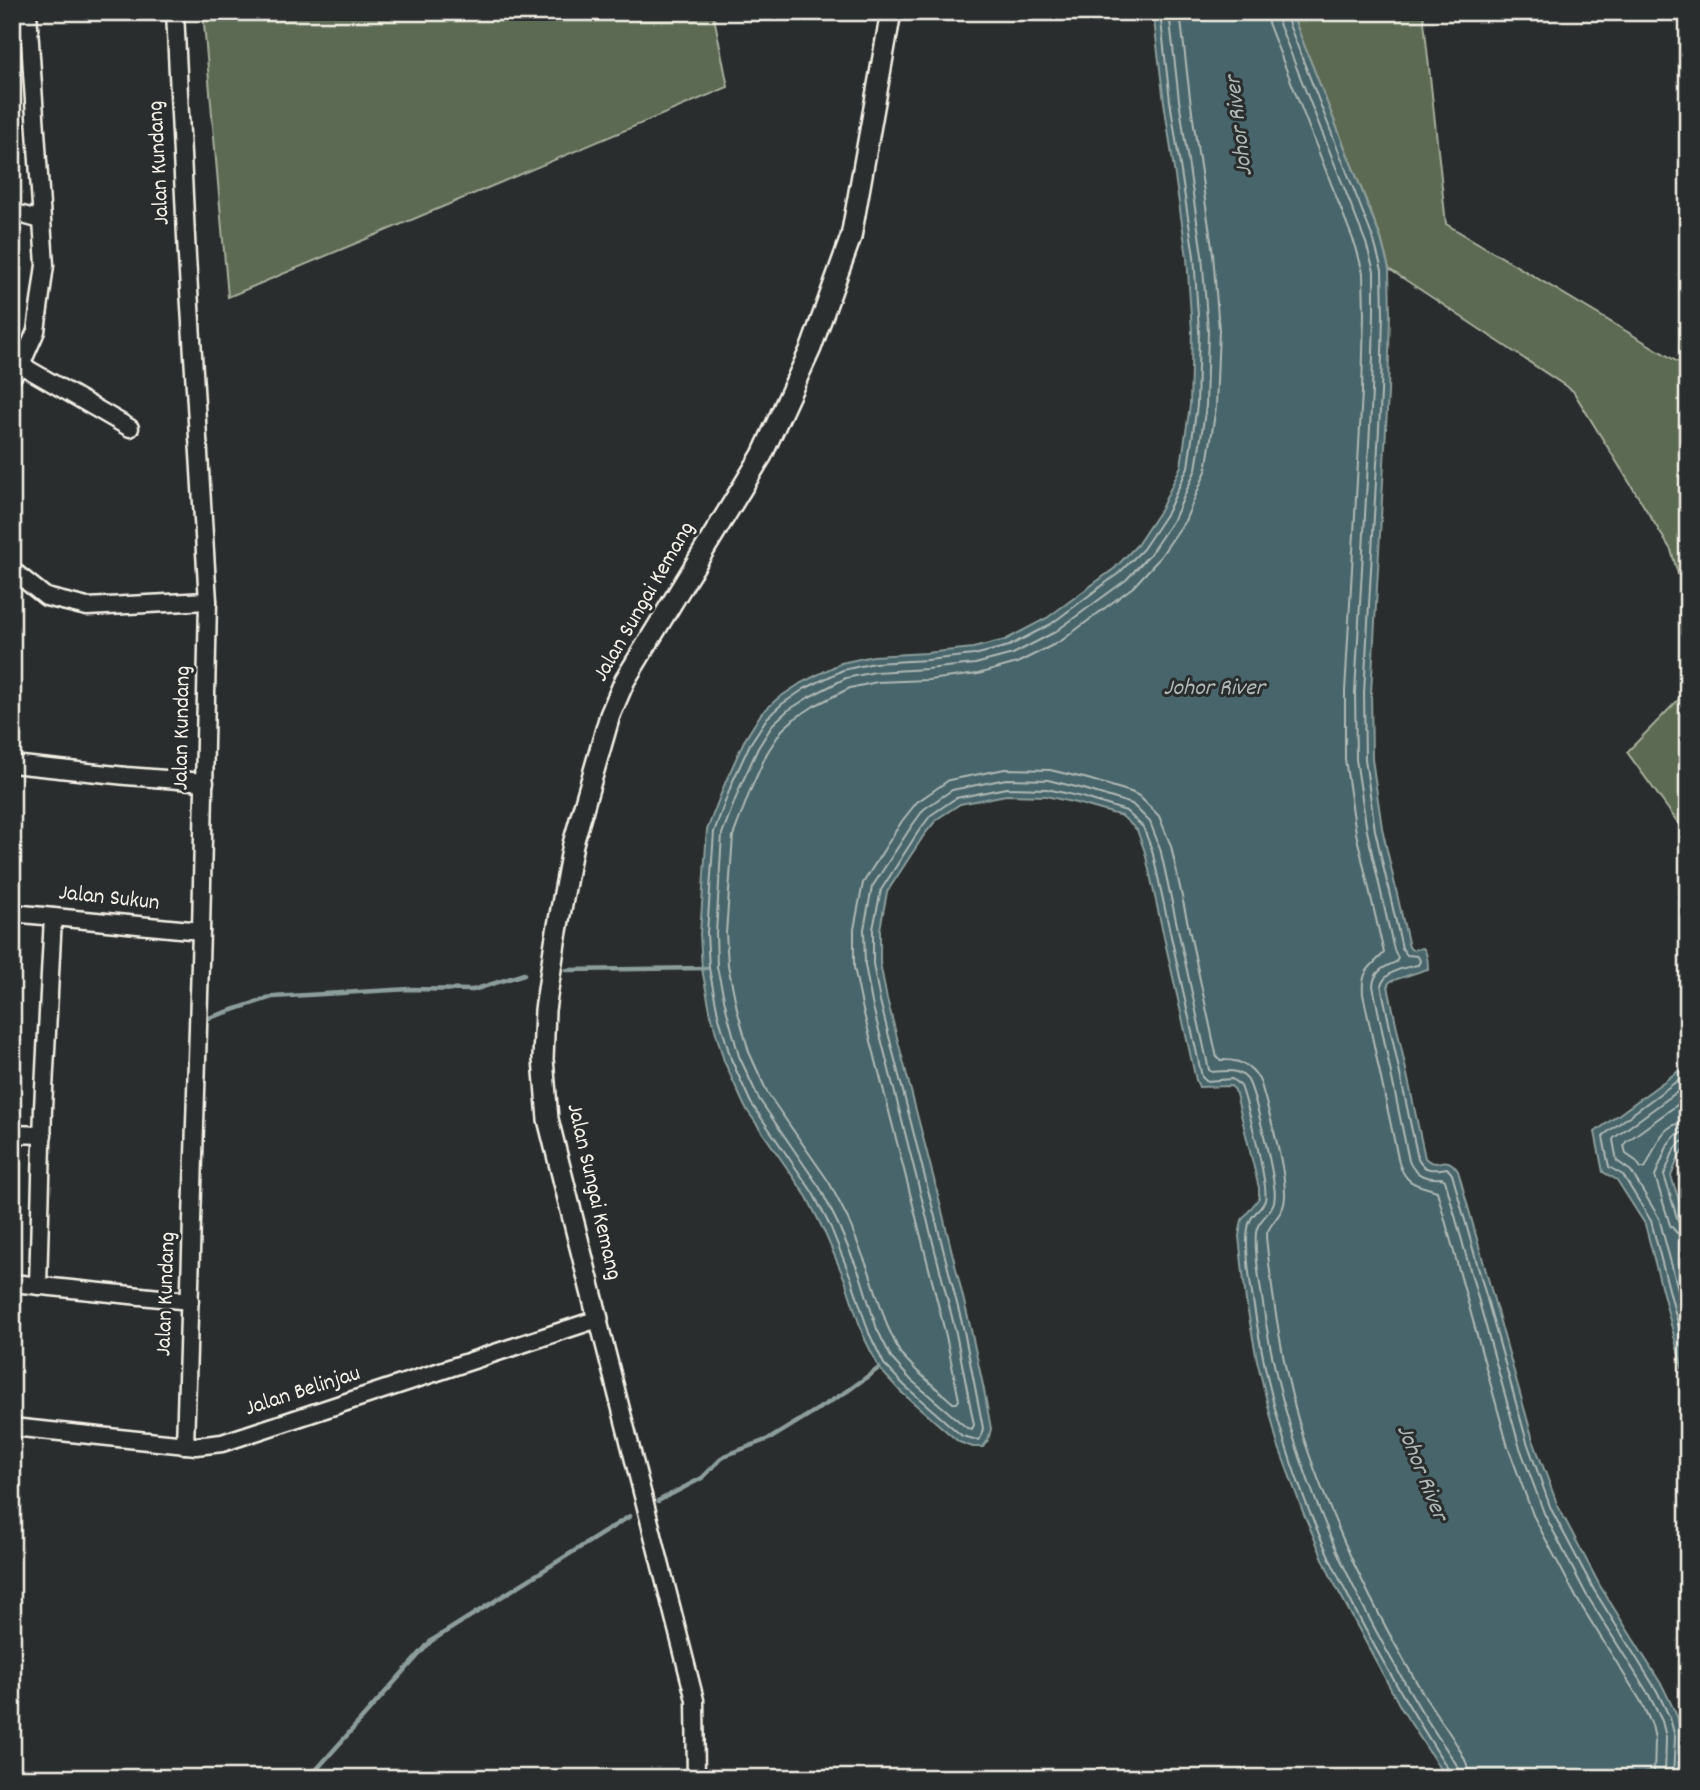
<svg xmlns="http://www.w3.org/2000/svg" width="1700" height="1790" font-family="Dekko,sans-serif">
<rect width="100%" height="100%" fill="#2a2d2e"/>
<filter id="ink" filterUnits="userSpaceOnUse"><feTurbulence type="fractalNoise" baseFrequency=".0143" numOctaves="2"/><feDisplacementMap in="SourceGraphic" scale="14" xChannelSelector="R" yChannelSelector="G"/><feConvolveMatrix kernelMatrix="1 2 1 2 8 2 1 2 1" color-interpolation-filters="sRGB"/></filter>
<g filter="url(#ink)">
<g fill="#5b6a52" stroke="#a8ae9d" stroke-width="2">
<path d="M 203,12 L 713,12 L 728,87 L 228,297 Z"/>
<path d="M 1291,12 L 1423,12 L 1446,224 L 1688,368 L 1688,608 L 1671,550 L 1573,391 L 1389,269 L 1381,238 Z"/>
<path d="M 1688,690 L 1688,829 L 1684,831 L 1627,752 Z"/>
</g>
<g fill="#47656a" stroke="#8c9d9c" stroke-width="2">
<path d="M 1153,12 L 1291,12 L 1381,239 L 1389,269 L 1390,314 L 1388,393 L 1371,693 L 1372,759 L 1382,828 L 1409,947 L 1412,950 L 1423,948 C 1427,952 1428,962 1428,969 L 1424,970 L 1391,981 L 1388,984 L 1389,991 L 1425,1158 C 1437,1171 1445,1151 1458,1171 L 1533,1440 L 1558,1506 L 1600,1586 L 1663,1687 L 1677,1716 L 1682,1736 L 1680,1778 L 1446,1778 L 1401,1708 L 1331,1577 L 1303,1512 L 1277,1442 L 1257,1360 L 1246,1301 L 1239,1236 L 1242,1220 L 1259,1198 L 1259,1188 L 1235,1090 L 1231,1086 L 1199,1087 L 1196,1080 L 1145,852 L 1137,830 L 1122,816 L 1080,804 L 1046,796 L 1006,795 L 960,804 L 937,819 L 924,835 L 887,892 L 880,929 L 880,963 L 887,999 L 938,1195 L 971,1330 L 984,1390 L 991,1429 L 988,1440 L 983,1447 L 973,1447 L 959,1442 L 900,1391 L 879,1368 L 863,1335 L 845,1280 L 824,1231 L 807,1197 L 745,1107 L 724,1061 L 711,1015 L 702,969 L 700,934 L 707,830 L 726,781 L 744,741 L 761,714 L 777,699 L 801,683 L 841,663 L 873,656 L 926,653 L 973,648 L 1005,640 L 1047,618 L 1115,568 L 1137,545 L 1161,509 L 1181,466 L 1190,405 L 1192,331 L 1187,257 L 1164,102 Z"/>
<path d="M 1688,1064 L 1688,1145 L 1680,1154 L 1671,1176 L 1688,1228 L 1688,1390 L 1645,1224 L 1617,1180 L 1603,1172 L 1595,1132 Z"/>
</g>
<g fill="none" stroke-linecap="round" stroke-linejoin="round">
<g stroke="#afb9b6" stroke-width="2">
<path d="M 1160,12 L 1170,101 L 1194,256 L 1199,331 L 1197,405 L 1188,467 L 1167,513 L 1143,549 L 1119,573 L 1051,624 L 1009,646 L 974,655 L 927,660 L 874,663 L 843,670 L 804,689 L 782,704 L 767,718 L 750,744 L 732,783 L 714,832 L 707,933 L 709,968 L 718,1014 L 731,1059 L 751,1103 L 813,1193 L 831,1228 L 851,1278 L 869,1333 L 884,1364 L 905,1386 L 962,1436 L 978,1440 L 981,1437 L 983,1428 L 964,1331 L 880,1001 L 873,964 L 873,929 L 881,890 L 918,832 L 931,815 L 956,798 L 1006,788 L 1047,789 L 1082,797 L 1126,811 L 1143,827 L 1152,850 L 1202,1077 L 1206,1081 L 1232,1079 L 1241,1086 C 1247,1103 1269,1186 1265,1200 C 1262,1209 1253,1213 1250,1221 C 1243,1237 1250,1282 1253,1300 C 1260,1347 1270,1395 1284,1440 C 1320,1558 1384,1668 1450,1772 L 1451,1778"/>
<path d="M 1169,12 L 1179,100 L 1202,255 L 1208,331 L 1206,406 L 1196,469 L 1175,517 L 1150,554 L 1126,580 L 1055,632 L 1013,654 L 975,664 L 927,669 L 875,672 L 846,678 L 809,697 L 787,711 L 773,724 L 758,748 L 740,787 L 722,834 L 716,933 L 717,967 L 727,1012 L 739,1056 L 759,1099 L 820,1188 L 838,1224 L 860,1275 L 877,1329 L 892,1359 L 911,1380 L 967,1428 L 972,1429 L 974,1425 L 956,1333 L 872,1003 L 865,965 L 864,929 L 872,887 L 911,827 L 924,809 L 952,790 L 1006,779 L 1048,780 L 1084,789 L 1132,804 L 1150,822 L 1160,848 L 1209,1070 L 1212,1072 C 1225,1071 1237,1068 1247,1079 C 1254,1087 1273,1172 1274,1186 C 1275,1191 1275,1197 1274,1202 C 1270,1215 1257,1220 1256,1233 C 1254,1250 1259,1279 1262,1297 C 1281,1441 1341,1576 1415,1700 C 1428,1723 1444,1745 1458,1767 L 1460,1778"/>
<path d="M 1180,12 L 1190,98 L 1213,254 L 1219,330 L 1216,407 L 1206,471 L 1185,521 L 1158,560 L 1133,587 L 1061,641 L 1017,663 L 978,674 L 928,680 L 877,682 L 850,688 L 814,706 L 794,719 L 782,730 L 767,753 L 750,791 L 733,836 L 726,933 L 728,965 L 737,1009 L 749,1052 L 768,1094 L 829,1182 L 848,1219 L 869,1271 L 887,1325 L 900,1353 L 918,1372 L 953,1403 L 957,1403 L 959,1400 L 946,1336 L 912,1201 L 862,1006 L 854,967 L 854,929 L 863,883 L 902,821 L 917,802 L 949,780 L 1005,769 L 1050,770 L 1088,779 L 1131,792 L 1139,796 L 1159,816 L 1171,846 L 1217,1058 L 1220,1060 C 1239,1059 1254,1065 1261,1084 C 1268,1110 1290,1180 1284,1204 C 1281,1217 1268,1224 1266,1237 C 1273,1304 1283,1372 1303,1436 C 1317,1479 1335,1522 1354,1564 C 1375,1608 1399,1653 1424,1695 C 1436,1716 1470,1756 1470,1778"/>
<path d="M 1266,12 L 1268,23 L 1356,247 L 1363,273 L 1364,314 L 1362,392 L 1345,692 L 1345,759 L 1356,833 L 1384,953 C 1370,968 1361,970 1363,994 L 1399,1163 C 1407,1187 1418,1184 1437,1191 L 1508,1447 L 1533,1515 L 1577,1599 L 1640,1700 L 1652,1725 L 1655,1739 L 1654,1778"/>
<path d="M 1277,12 L 1278,21 L 1366,243 L 1374,271 L 1374,314 L 1372,392 L 1355,692 L 1356,759 L 1367,831 L 1394,950 L 1398,958 L 1396,962 C 1384,967 1374,971 1373,986 L 1409,1161 C 1415,1176 1427,1179 1442,1178 L 1445,1180 L 1519,1445 L 1544,1513 L 1586,1594 L 1649,1695 L 1662,1721 L 1666,1737 L 1665,1778"/>
<path d="M 1285,12 L 1286,17 L 1374,241 L 1382,270 L 1383,314 L 1381,393 L 1364,693 L 1365,759 L 1375,830 L 1402,948 L 1407,955 L 1418,956 L 1420,961 L 1418,965 C 1404,968 1387,970 1381,985 L 1418,1159 C 1424,1172 1434,1170 1447,1168 L 1452,1174 L 1527,1442 L 1551,1509 L 1594,1590 L 1657,1691 L 1670,1718 L 1675,1737 L 1673,1778"/>
<path d="M 1688,1073 L 1605,1134 L 1603,1137 L 1609,1167 L 1623,1175 L 1651,1221 L 1688,1362"/>
<path d="M 1688,1084 L 1614,1138 L 1613,1140 L 1617,1161 L 1631,1171 L 1659,1218 L 1688,1327"/>
<path d="M 1688,1097 L 1626,1142 L 1624,1145 L 1626,1154 L 1636,1161 L 1641,1168 L 1645,1168 C 1657,1147 1659,1123 1688,1122"/>
<path d="M 1688,1132 L 1677,1134 L 1668,1144 L 1655,1176 L 1670,1225 L 1677,1233 L 1688,1235"/>
<path d="M 1688,1141 L 1681,1142 L 1674,1150 L 1664,1175 L 1678,1221 L 1682,1225 L 1688,1226"/>
</g>
<g stroke="#8c9d9c" stroke-width="4.5">
<path d="M 567,970 L 706,968"/>
<path d="M 206,1019 L 272,997 L 410,989 L 473,990 L 524,974"/>
<path d="M 658,1501 L 702,1478 L 724,1456 L 771,1438 L 849,1390 L 879,1368"/>
<path d="M 309,1778 L 431,1641 L 630,1516"/>
</g>
<g stroke="#f4f1e8" stroke-width="21">
<g id="minor">
<path d="M 175,12 L 187,257 L 208,601 L 201,931 L 185,1445"/>
<path d="M 12,212 L 41,220"/>
<path d="M 21,365 L 130,428"/>
<path d="M 12,377 L 21,365 L 36,331 L 45,265 L 28,12"/>
<path d="M 12,570 L 46,597 L 87,607 L 208,601"/>
<path d="M 12,764 L 126,776 L 205,782"/>
<path d="M 12,913 L 201,931"/>
<path d="M 12,1134 L 43,1135"/>
<path d="M 12,1283 L 190,1301"/>
<path d="M 38,1286 L 43,1108 L 53,917"/>
<path d="M 12,1427 L 196,1446 L 222,1443 L 598,1319 L 695,1700 L 696,1778"/>
</g>
</g>
<g stroke="#f4f1e8" stroke-width="24">
<path id="tertiary" d="M 598,1319 L 548,1119 L 543,1059 L 545,1010 L 555,942 L 573,844 L 610,715 L 625,680 L 762,455 L 811,348 L 851,237 L 891,12"/>
</g>
<use href="#minor" stroke="#2a2d2e" stroke-width="16"/>
<use href="#tertiary" stroke="#2a2d2e" stroke-width="19"/>
</g>
</g>
<g text-anchor="middle" dominant-baseline="central" stroke-width="6" stroke-linejoin="round" paint-order="stroke">
<g font-size="23" fill="#f4f1e8" stroke="#2a2d2e">
<text transform="translate(160 163) rotate(-93)">Jalan Kundang</text>
<text transform="translate(645 602) rotate(-60)">Jalan Sungai Kemang</text>
<text transform="translate(183 728) rotate(-89)">Jalan Kundang</text>
<text transform="translate(109 899) rotate(6)">Jalan Sukun</text>
<text transform="translate(593 1192) rotate(77)">Jalan Sungai Kemang</text>
<text transform="translate(167 1294) rotate(-88)">Jalan Kundang</text>
<text transform="translate(303 1392) rotate(-18)">Jalan Belinjau</text>
</g>
<g font-size="24" font-style="italic" fill="#afb9b6" stroke="#2a2d2e">
<text transform="translate(1240 126) rotate(-97)">Johor River</text>
<text x="1214" y="689">Johor River</text>
<text transform="translate(1421 1473) rotate(68)">Johor River</text>
</g>
</g>
<rect width="1700" height="1790" fill="none" stroke="#2a2d2e" stroke-width="42"/>
<rect x="21" y="21" width="1658" height="1748" fill="none" stroke="#f4f1e8" stroke-width="2.5" filter="url(#ink)"/>
</svg>
